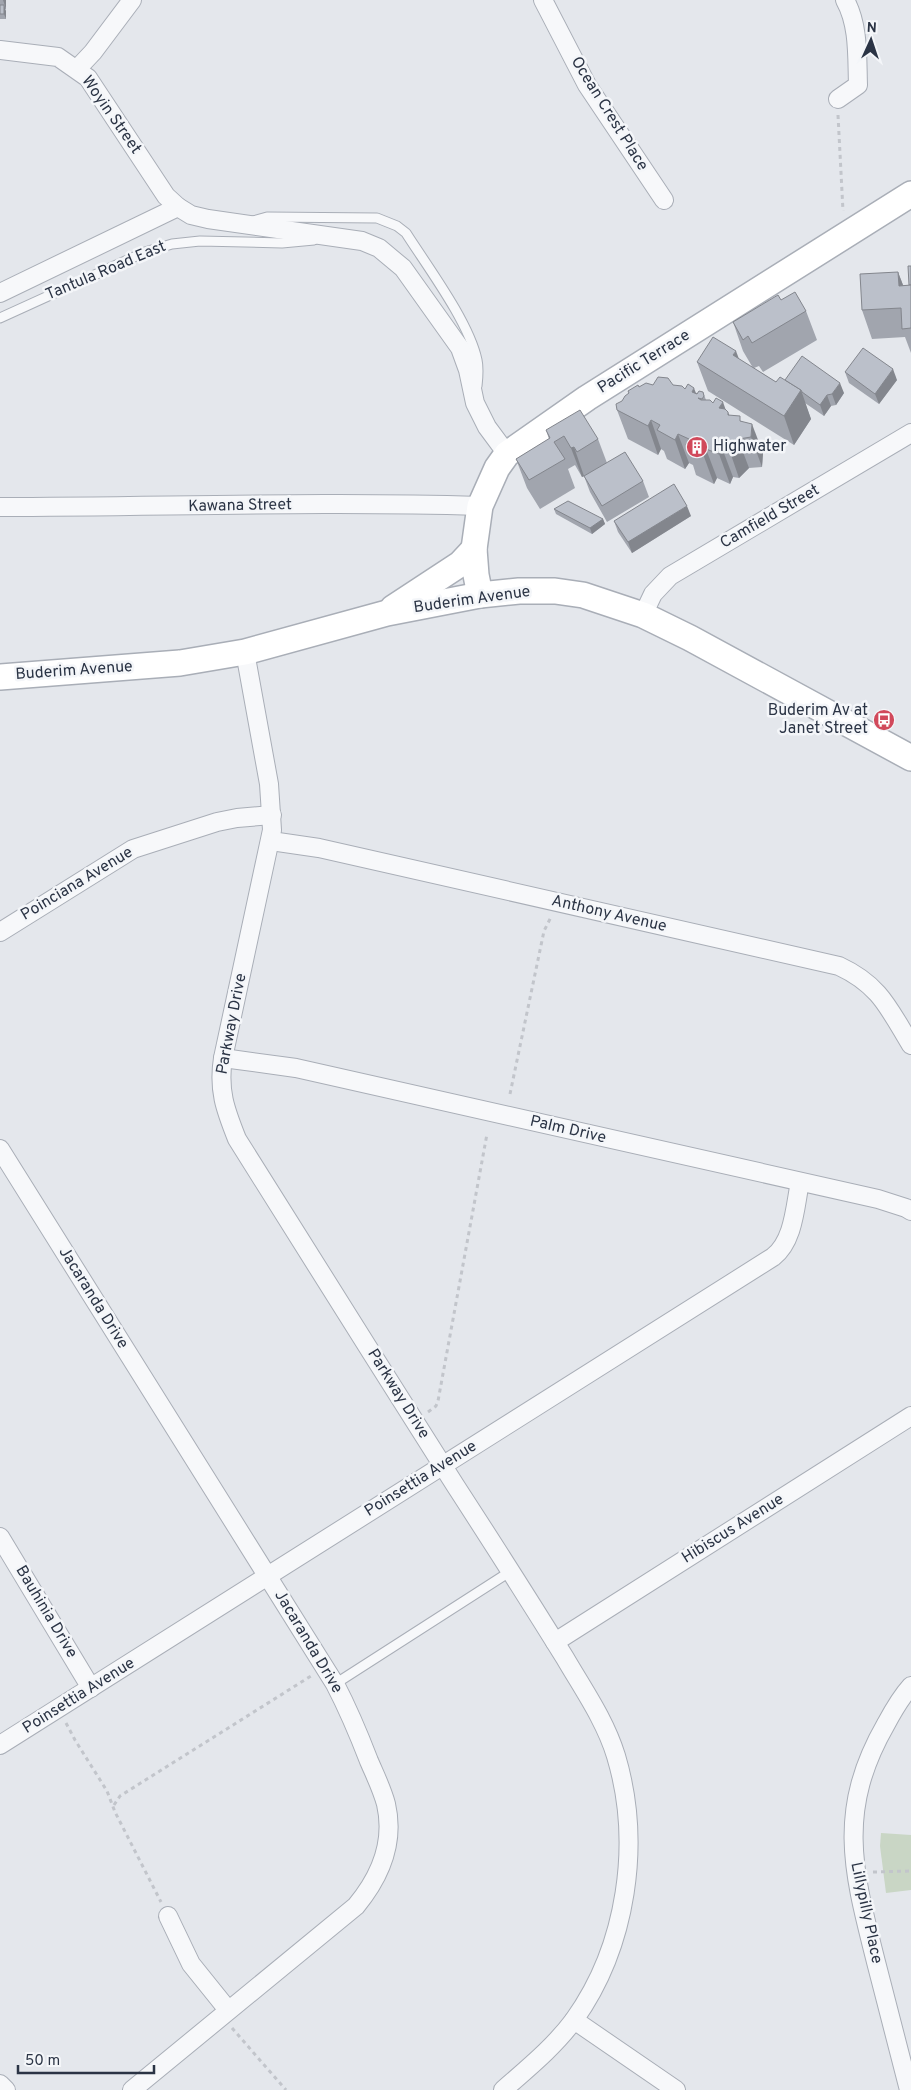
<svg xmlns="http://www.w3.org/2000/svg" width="911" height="2090" font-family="Overpass,sans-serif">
<rect width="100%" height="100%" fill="#e4e7ec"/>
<path fill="#c9d6c5" d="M 881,1833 L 911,1835 L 911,1890 L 886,1893 L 880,1846 Z"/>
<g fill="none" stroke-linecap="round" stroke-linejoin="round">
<g stroke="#a9aeb7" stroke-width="11">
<g id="lane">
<path d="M 253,221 L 267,217 L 377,218 L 397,226 L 406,233 C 427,266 469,322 477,360 C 479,369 478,377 477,386"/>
<path d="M 0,318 L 145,252 L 172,244 L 200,241 L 282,243 L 314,240"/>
<path d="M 335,1684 L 511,1571"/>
</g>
</g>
<g stroke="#a9aeb7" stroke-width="20">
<g id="street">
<path d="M 543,0 L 587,85 L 664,200"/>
<path d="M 0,50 L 58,57 L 88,78 L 166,196 L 178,207"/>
<path d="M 77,69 L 93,52 L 132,0"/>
<path d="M 838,99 L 858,85 C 857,57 859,25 845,0"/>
<path d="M 0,293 L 178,207 L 191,215 L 208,219 L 362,241 L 379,248 L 403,268 L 460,348 L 468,370 L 475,403 L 487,427 L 507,454"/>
<path d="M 0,507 C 160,507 320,501 480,506"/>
<path d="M 643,615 L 653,594 L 670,576 L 911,433"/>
<path d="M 245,652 L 269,784 L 272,830 L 223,1058 C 218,1090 225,1109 237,1139 C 309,1254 382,1370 455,1485 C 492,1542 529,1600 565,1658 C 583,1689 605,1720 616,1756 C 642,1843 627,1946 574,2020 C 554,2047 528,2068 503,2090"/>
<path d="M 271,841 L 319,848 L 839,966 C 880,985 889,1009 911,1045"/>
<path d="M 0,932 L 133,849 L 217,822 L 237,818 L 272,815"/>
<path d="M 223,1058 L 296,1068 L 878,1199 L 906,1208 L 911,1211"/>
<path d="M 0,1149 L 335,1684 C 348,1709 359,1735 369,1761 C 375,1775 382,1789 386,1804 C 395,1843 380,1877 356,1906 L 132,2090"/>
<path d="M 0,1537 L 91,1688"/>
<path d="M 555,1642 L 911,1416"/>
<path d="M 0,1745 L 773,1257 C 794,1241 795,1206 800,1182"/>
<path d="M 168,1916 L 191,1964 L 228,2010"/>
<path d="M 574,2020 L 676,2090"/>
<path d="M 0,2084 L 6,2090"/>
<path d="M 909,2090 C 898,2047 887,2004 876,1962 C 853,1871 836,1811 886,1724 C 893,1711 901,1697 911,1686"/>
</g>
</g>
<g stroke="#a9aeb7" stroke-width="28">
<g id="secondary">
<path d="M 480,595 L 476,575 L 474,549 L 480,506 L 497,468 L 507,454 L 587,398 L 911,194"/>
<path d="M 393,608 L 460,564 L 474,549"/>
<path d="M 0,677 L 180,663 L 245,652 L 387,613 L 480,595 L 519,591 L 555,591 L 583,595 L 643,615 L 690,638 L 911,758"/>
</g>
</g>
<g stroke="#c2c5cb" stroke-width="3" stroke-dasharray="4 4" stroke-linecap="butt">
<path d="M 838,115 L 843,211"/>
<path d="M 510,1094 L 544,931 L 551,917"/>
<path d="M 428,1412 L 436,1406 L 438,1401 L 487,1134"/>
<path d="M 66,1723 L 75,1740 L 107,1791 L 115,1812 L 161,1902"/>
<path d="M 114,1805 L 120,1796 L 311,1676"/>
<path d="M 873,1872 L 911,1871"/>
<path d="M 232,2028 L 286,2090"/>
</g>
<use href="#lane" stroke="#f7f8fa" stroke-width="9"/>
<use href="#street" stroke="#f7f8fa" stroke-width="18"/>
<use href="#secondary" stroke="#fff" stroke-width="25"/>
</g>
<g fill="#a1a5ae">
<path d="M 0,0 L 6,0 L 6,9 L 5,9 L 6,19 L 0,19 Z"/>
<path d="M 911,266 L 911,353 L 905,337 L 872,339 L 862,310 L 898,272 L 903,285 L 909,285 Z"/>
<path d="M 781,300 L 806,311 L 817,340 L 763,372 L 759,366 L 754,368 L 776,382 L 785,380 L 844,393 L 836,405 L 831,406 L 824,416 L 805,403 L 811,419 L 794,445 L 708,391 L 697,362 L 739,359 L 753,368 L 743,351 L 733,322 Z"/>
<path d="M 845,372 L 897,380 L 879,404 L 849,383 Z"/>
<path d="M 653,385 L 673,385 L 685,389 L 696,393 L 703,392 L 706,400 L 725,409 L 730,416 L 743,422 L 763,453 L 762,467 L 749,468 L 739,478 L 733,477 L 730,484 L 717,478 L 714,484 L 696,475 L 693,465 L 689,463 L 685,469 L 667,459 L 664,451 L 661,449 L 658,455 L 628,439 L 617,410 L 622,401 L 629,394 L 628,391 L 639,387 Z"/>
<path d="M 546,430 L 598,439 L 607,463 L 643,481 L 649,497 L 607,522 L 590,492 L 584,476 L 585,476 L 582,477 L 575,465 L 568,469 L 575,488 L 540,509 L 527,488 L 516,459 L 549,439 Z"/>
<path d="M 554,509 L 603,519 L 605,524 L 592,534 L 556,514 Z"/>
<path d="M 691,516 L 632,553 L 618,532 L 614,521 Z"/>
</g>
<g fill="#83868d">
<path d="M 3,0 L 6,0 L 6,9 Z"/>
<path d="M 4,5 L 6,11 L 6,19 L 4,14 Z"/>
<path d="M 898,272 L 909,301 L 899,286 Z"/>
<path d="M 736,351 L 747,380 L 733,355 Z"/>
<path d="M 893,369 L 897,380 L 879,404 L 875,394 Z"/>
<path d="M 840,383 L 844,393 L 836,405 L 832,394 Z"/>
<path d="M 694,388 L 705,417 L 692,392 Z"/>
<path d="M 801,390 L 811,419 L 794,445 L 784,416 Z"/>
<path d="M 827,395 L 831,406 L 824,416 L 820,405 Z"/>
<path d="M 723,402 L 733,431 L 719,408 Z"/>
<path d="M 728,412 L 749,468 L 739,478 L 729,449 Z"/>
<path d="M 651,420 L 661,449 L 658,455 L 648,426 Z"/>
<path d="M 752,424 L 763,453 L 762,467 L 751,437 Z"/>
<path d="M 678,434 L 689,463 L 685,469 L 675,440 Z"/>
<path d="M 574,447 L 584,476 L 582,477 L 571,448 Z"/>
<path d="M 722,448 L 733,477 L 730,484 L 719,454 Z"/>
<path d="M 706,449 L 717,478 L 714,484 L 703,454 Z"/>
<path d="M 687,506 L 691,516 L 632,553 L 628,542 Z"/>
<path d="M 603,519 L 605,524 L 592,534 L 590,528 Z"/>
</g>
<g fill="#bbc0ca" stroke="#83868d">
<rect x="0" y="5" width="4" height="9"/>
<path d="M 908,266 L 911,266 L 911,285 L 909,285 Z"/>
<path d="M 898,272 L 899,286 L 911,285 L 911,328 L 902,329 L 901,308 L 862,310 L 860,274 Z"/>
<path d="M 795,292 L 806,311 L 752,343 L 748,336 L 743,340 L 733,322 L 778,295 L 781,300 Z"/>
<path d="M 713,337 L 736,351 L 733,355 L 776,382 L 780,377 L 801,390 L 784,416 L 697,362 Z"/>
<path d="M 863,348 L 893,369 L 875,394 L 845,372 Z"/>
<path d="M 802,356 L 840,383 L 832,394 L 827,395 L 820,405 L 802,392 L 801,390 L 785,380 Z"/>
<path d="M 658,377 L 668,378 L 673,385 L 682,386 L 685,389 L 688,384 L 694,388 L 692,392 L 697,394 L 699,391 L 703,392 L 704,396 L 702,399 L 698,398 L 701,400 L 710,400 L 713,403 L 716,398 L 723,402 L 719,408 L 725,409 L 728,412 L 728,415 L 740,416 L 740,421 L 752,424 L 751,437 L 739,439 L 729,449 L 722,448 L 719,454 L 706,449 L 703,454 L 686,445 L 689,439 L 678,434 L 675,440 L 657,430 L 660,425 L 651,420 L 648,426 L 617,410 L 616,404 L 622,401 L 625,396 L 629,393 L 628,391 L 638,385 L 639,387 L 646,383 L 653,385 Z"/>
<path d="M 580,410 L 598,439 L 577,452 L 574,447 L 571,448 L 564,436 L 554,442 L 565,459 L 529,480 L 516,459 L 550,438 L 546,430 Z"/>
<path d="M 625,452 L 643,481 L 602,506 L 584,476 Z"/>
<path d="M 674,484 L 687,506 L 628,542 L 614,521 Z"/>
<path d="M 568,501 L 603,519 L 590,528 L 554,509 Z"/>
</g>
<defs>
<g id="building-disc" transform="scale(1.125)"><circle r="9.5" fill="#d1495b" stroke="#f4f6f9"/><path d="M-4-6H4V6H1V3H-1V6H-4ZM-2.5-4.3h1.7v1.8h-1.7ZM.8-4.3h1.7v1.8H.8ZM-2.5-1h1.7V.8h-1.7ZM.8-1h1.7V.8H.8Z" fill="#fff"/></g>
<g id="bus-disc" transform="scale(1.125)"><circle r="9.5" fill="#d1495b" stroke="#f4f6f9"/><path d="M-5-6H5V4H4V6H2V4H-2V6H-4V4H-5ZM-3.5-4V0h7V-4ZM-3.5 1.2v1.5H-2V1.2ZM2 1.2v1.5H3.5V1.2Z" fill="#fff"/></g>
</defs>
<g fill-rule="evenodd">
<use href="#building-disc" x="697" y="447"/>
<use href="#bus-disc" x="884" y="720"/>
</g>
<g text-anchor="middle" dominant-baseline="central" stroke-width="5" stroke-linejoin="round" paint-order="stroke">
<g font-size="16" fill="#2b3445" stroke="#f4f6f9">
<text transform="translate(609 114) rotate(58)">Ocean Crest Place</text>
<text transform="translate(111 115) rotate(55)">Woyin Street</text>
<text transform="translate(106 271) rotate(-23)">Tantula Road East</text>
<text transform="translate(644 362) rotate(-32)">Pacific Terrace</text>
<text transform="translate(240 506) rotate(-1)">Kawana Street</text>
<text transform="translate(770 517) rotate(-30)">Camfield Street</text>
<text transform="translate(472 600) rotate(-8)">Buderim Avenue</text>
<text transform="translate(74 671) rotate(-4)">Buderim Avenue</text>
<text transform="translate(77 884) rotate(-31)">Poinciana Avenue</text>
<text transform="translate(609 914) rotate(13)">Anthony Avenue</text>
<text transform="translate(232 1024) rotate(-79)">Parkway Drive</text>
<text transform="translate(568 1130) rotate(13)">Palm Drive</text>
<text transform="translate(93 1298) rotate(58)">Jacaranda Drive</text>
<text transform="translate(398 1394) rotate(58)">Parkway Drive</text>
<text transform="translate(421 1479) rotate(-32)">Poinsettia Avenue</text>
<text transform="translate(733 1529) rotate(-32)">Hibiscus Avenue</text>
<text transform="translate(46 1612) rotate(59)">Bauhinia Drive</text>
<text transform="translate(308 1642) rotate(59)">Jacaranda Drive</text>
<text transform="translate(79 1696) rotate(-32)">Poinsettia Avenue</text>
<text transform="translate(866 1913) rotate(78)">Lillypilly Place</text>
</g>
<g font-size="16" fill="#2b3445" stroke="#f4f6f9" text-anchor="start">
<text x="713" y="447">Highwater</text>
<text x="868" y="711" text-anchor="end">Buderim Av at<tspan x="868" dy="18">Janet Street</tspan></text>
</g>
</g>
<g transform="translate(871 40) rotate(3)" stroke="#f4f6f9" stroke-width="4" paint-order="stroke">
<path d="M0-4L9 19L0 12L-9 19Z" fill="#2b3445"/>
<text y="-8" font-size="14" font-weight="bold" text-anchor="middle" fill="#2b3445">N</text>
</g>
<path d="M18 2065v8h136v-8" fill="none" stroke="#2b3445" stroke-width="2.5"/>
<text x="25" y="2065" font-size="15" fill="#2b3445" stroke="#f4f6f9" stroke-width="4" paint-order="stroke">50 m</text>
</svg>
